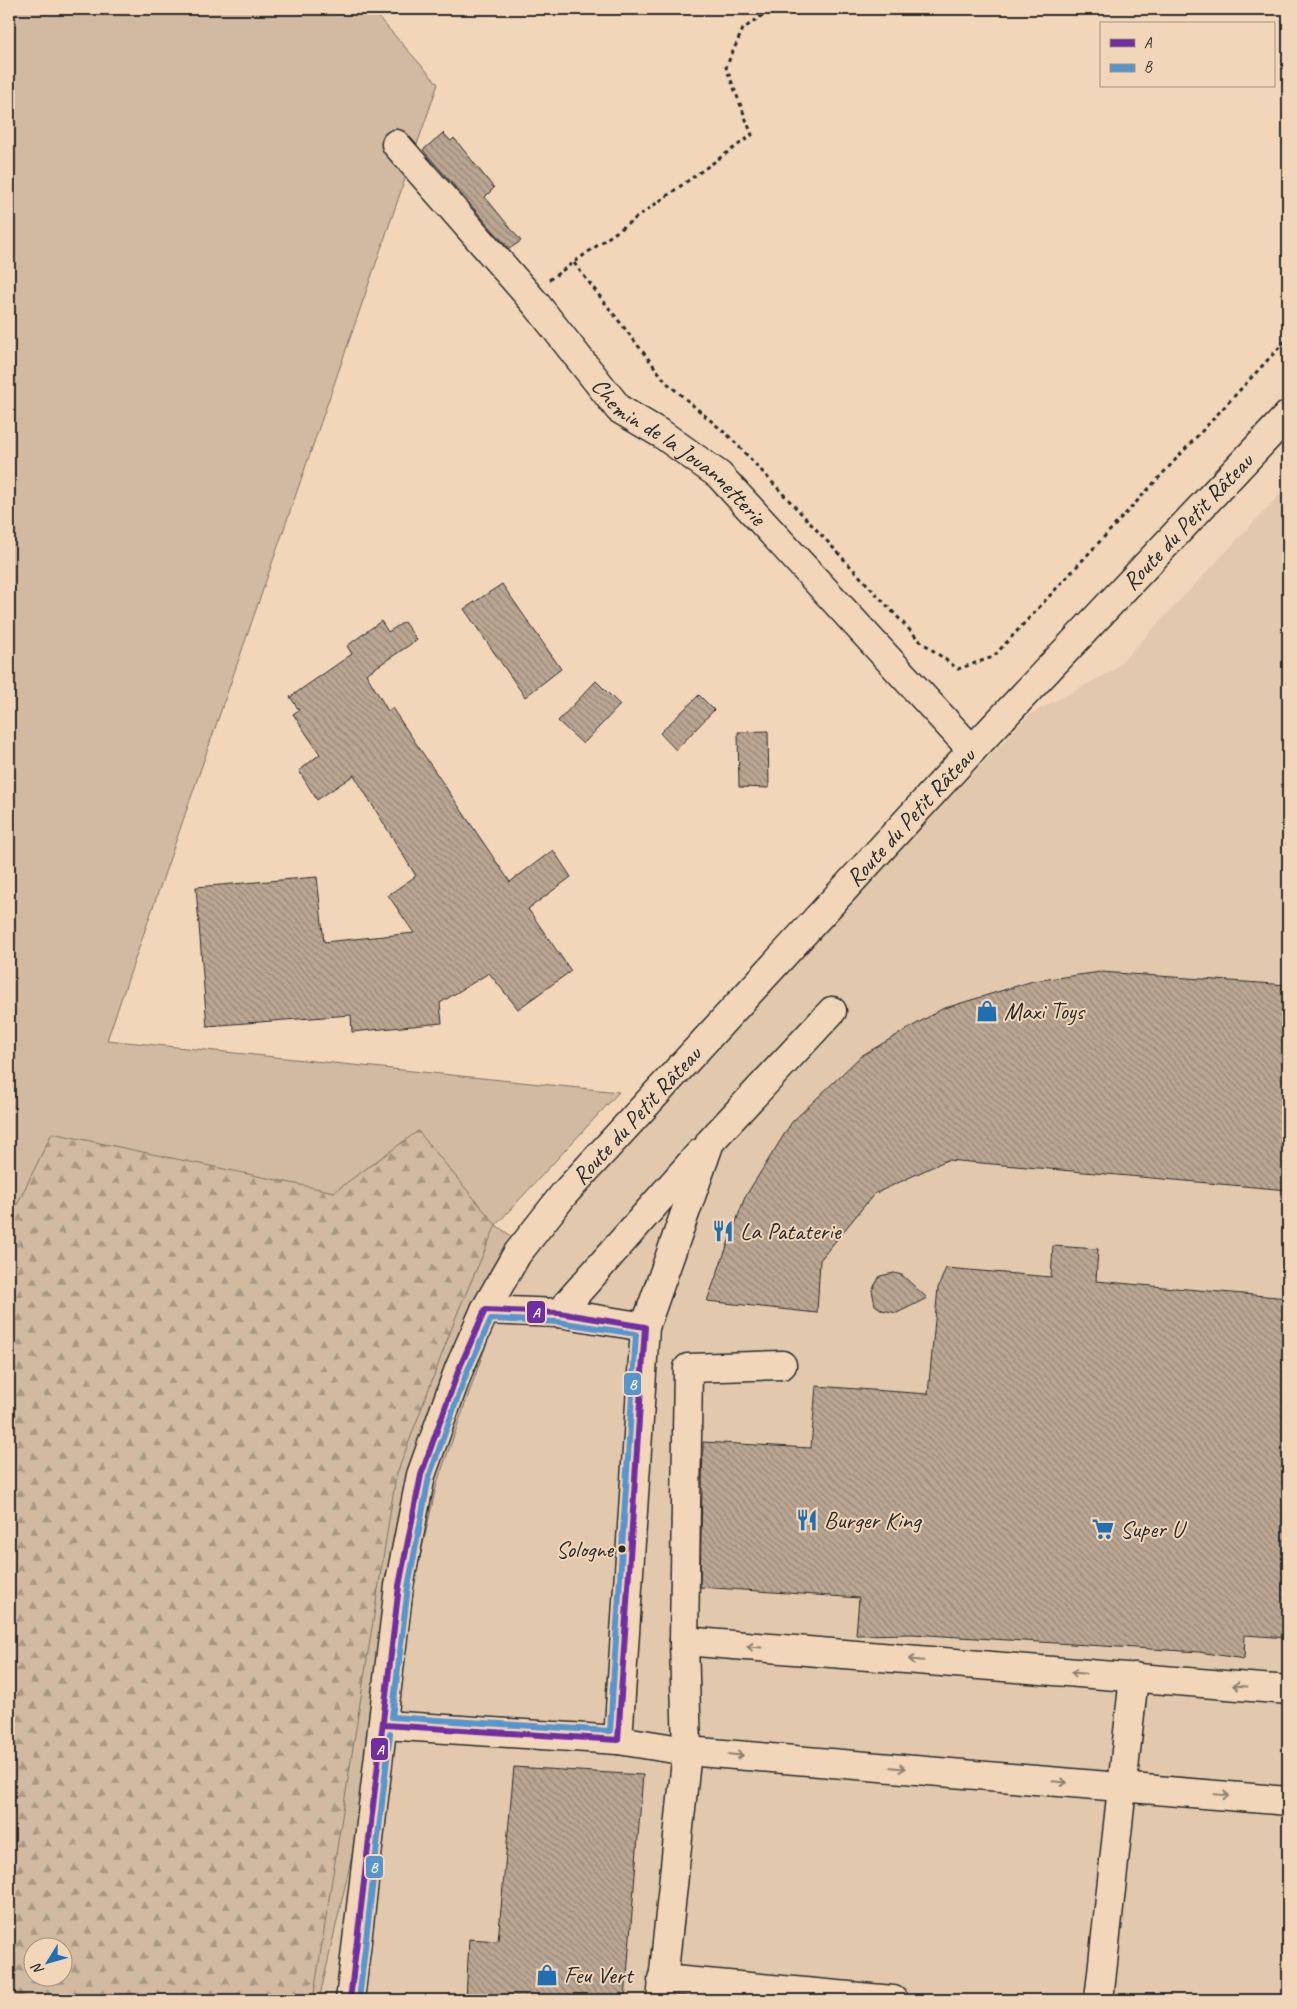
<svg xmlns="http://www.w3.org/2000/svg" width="1297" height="2009" font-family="Caveat,sans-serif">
<defs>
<pattern id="forest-firs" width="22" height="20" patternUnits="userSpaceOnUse" patternTransform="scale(1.25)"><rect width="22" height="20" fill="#d1baa1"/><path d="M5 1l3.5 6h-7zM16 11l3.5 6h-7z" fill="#aa9783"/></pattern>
<pattern id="building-back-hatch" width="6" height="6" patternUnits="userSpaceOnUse" patternTransform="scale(1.25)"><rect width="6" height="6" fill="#bba692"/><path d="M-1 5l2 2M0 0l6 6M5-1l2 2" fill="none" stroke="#988777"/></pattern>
</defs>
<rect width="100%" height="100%" fill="#f2d6b9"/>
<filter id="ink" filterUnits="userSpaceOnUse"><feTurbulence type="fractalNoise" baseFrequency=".02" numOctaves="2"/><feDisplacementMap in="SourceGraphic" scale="10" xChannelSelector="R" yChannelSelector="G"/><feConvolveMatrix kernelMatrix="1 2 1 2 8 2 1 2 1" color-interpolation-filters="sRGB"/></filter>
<g filter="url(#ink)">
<path fill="#e2c8ad" d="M 1288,486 L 1288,2000 L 319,2000 L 437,1483 L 522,1244 L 1029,715 L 1114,670 Z"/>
<path fill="#d1baa1" stroke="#7e7266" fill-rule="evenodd" d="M 9,9 L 371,9 L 438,84 L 107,1040 L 619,1092 L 496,1225 L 522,1244 L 437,1483 L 319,2000 L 9,2000 ZM 32,1946 L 62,1946 L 62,1976 L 32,1976 Z"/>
<path fill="url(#forest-firs)" stroke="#7e7266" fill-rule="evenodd" d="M 418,1131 L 496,1225 L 459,1309 L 396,1476 L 313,2000 L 9,2000 L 9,1221 L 52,1133 L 334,1192 ZM 32,1946 L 62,1946 L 62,1976 L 32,1976 Z"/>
<g fill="url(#building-back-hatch)" stroke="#2b2b2b">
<path d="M 443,133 L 451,141 L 454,138 L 494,188 L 485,197 L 521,241 L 509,249 L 423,150 Z"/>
<path d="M 502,584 L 561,669 L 525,697 L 464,609 Z"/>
<path d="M 381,621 L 388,632 L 404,622 L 417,640 L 366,674 L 388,711 L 392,708 L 510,882 L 553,850 L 571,877 L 528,909 L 571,971 L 518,1009 L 489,973 L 440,1003 L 442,1023 L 352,1032 L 351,1015 L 207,1026 L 196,887 L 317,877 L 324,942 L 414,933 L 388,895 L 416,876 L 354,775 L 317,800 L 299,771 L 320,754 L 293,714 L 299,710 L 290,697 L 352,654 L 347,646 Z"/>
<path d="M 596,681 L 620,705 L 583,744 L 558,721 Z"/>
<path d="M 699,695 L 714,710 L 676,750 L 660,733 Z"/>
<path d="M 768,731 L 769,788 L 739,787 L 738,732 Z"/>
<path d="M 1101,972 L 1288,985 L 1288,1190 L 947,1160 L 874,1194 L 820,1260 L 817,1313 L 707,1301 L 745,1197 L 792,1122 L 861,1056 L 942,1009 L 1033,981 Z"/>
<path d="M 1053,1246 L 1098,1249 L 1096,1281 L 1288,1298 L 1288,1638 L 1245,1635 L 1244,1659 L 1199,1652 L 912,1634 L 856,1635 L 859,1598 L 700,1587 L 703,1442 L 811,1448 L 816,1386 L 928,1394 L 938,1288 L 946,1268 L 1051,1277 Z"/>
<path d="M 894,1273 L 902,1275 L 927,1298 L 897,1313 L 882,1310 L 875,1305 L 872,1290 L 880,1276 Z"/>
<path d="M 514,1767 L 643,1775 L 625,2000 L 466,2000 L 469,1939 L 498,1941 Z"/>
</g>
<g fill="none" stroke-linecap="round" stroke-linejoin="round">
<g stroke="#2b2b2b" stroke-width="31">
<g id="minor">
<path id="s1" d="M 396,144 L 536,304 L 619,409 L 663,435 L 719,475 L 972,750"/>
<path d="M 485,1310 L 559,1313 L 645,1327"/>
<path d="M 559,1313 L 700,1153"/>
<path d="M 684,1641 L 1288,1690"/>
<path d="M 384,1725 L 618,1740 L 687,1751 L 1288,1801"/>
<path d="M 618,1740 L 645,1327 L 710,1142 L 832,1011"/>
<path d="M 662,1979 L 893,2000"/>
<path id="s2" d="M 350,2000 L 399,1586 L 421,1475 L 459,1369 L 485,1310 L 517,1254 L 564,1194 L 972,750 L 1288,415"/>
<path d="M 661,2000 L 687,1751 L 684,1641 L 688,1368 L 782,1365"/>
<path d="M 1099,2000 L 1134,1677"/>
</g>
</g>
<g stroke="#2b2b2b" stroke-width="3" stroke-dasharray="4 4" stroke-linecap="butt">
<path d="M 574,263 L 667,383 L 731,438 L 919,640 L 958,669 L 993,657 L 1288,338"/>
<path d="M 549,280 L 752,135 L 726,67 L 743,29 L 771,9"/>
</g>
<use href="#minor" stroke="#f2d6b9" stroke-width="28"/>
<g stroke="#f2d6b9" stroke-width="10">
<path id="bus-1" d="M 350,2000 L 399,1586 L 421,1475 L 459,1369 L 485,1310 L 559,1313 L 645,1327 L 618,1740 L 384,1725"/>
</g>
<g stroke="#f2d6b9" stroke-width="10">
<g id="bus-2">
<path d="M 491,1319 L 558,1322 L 636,1334 L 610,1731 L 392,1717 L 408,1587 L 429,1477 L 467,1372 Z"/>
<path d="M 359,2000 L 390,1734"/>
</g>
</g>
<use href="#bus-1" stroke="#6f2fa0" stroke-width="6"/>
<use href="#bus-2" stroke="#5895cc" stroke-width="6"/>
</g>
<defs><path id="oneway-shaft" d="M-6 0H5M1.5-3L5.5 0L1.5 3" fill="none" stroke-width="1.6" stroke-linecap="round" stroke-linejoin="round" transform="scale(1.25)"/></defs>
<g stroke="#8e8072">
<use href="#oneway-shaft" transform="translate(754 1647) rotate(-176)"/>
<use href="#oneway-shaft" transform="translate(916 1660) rotate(-175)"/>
<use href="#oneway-shaft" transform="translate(1078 1673) rotate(-175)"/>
<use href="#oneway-shaft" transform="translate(1240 1686) rotate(-176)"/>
<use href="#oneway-shaft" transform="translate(736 1755) rotate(5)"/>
<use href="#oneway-shaft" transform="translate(898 1768) rotate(5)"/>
<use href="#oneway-shaft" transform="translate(1060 1782) rotate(5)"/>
<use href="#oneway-shaft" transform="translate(1222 1795) rotate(5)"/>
</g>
</g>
<defs>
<g id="shop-bare" transform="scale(1.725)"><path d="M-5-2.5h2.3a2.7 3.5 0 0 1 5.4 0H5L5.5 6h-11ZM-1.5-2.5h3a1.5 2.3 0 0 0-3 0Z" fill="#1f6fb2" stroke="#f2d6b9" stroke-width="2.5" paint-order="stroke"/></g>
<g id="restaurant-bare" transform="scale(1.725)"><path d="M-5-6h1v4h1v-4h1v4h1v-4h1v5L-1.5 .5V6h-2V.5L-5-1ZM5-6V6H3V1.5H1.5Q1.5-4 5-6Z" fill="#1f6fb2" stroke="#f2d6b9" stroke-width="2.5" paint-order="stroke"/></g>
<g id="supermarket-bare" transform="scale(1.725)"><path d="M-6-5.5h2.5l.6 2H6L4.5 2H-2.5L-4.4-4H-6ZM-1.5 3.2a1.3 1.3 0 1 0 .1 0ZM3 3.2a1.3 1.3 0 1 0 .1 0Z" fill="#1f6fb2" stroke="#f2d6b9" stroke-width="2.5" paint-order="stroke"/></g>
</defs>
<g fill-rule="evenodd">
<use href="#shop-bare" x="987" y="1011"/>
<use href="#restaurant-bare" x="723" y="1231"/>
<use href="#restaurant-bare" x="807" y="1520"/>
<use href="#supermarket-bare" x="1103" y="1529"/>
<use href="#shop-bare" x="547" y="1975"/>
</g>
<circle fill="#2b2b2b" stroke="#f2d6b9" stroke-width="2" cx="622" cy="1549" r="4.5"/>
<g text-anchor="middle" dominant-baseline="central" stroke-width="4" stroke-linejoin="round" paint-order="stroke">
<g font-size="23" fill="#2b2b2b" stroke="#f2d6b9" text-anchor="end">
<text x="613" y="1549">Sologne</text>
</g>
<g font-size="24" fill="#2b2b2b" stroke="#f2d6b9">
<text stroke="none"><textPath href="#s1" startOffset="420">Chemin de la Jouannetterie</textPath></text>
<text stroke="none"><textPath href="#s2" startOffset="1765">Route du Petit Râteau</textPath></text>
<text stroke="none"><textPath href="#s2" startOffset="1360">Route du Petit Râteau</textPath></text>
<text stroke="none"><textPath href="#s2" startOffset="955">Route du Petit Râteau</textPath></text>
</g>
<g font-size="24" fill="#2b2b2b" stroke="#f2d6b9" text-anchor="start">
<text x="1004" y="1011">Maxi Toys</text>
<text x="740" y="1231">La Pataterie</text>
<text x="824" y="1520">Burger King</text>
<text x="1120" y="1529">Super U</text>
<text x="564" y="1975">Feu Vert</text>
</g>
</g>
<g stroke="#f2d6b9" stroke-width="2">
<rect x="526" y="1300" width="20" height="24" rx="5" fill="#6f2fa0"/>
<rect x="623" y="1372" width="19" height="24" rx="5" fill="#5895cc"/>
<rect x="370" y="1737" width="19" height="24" rx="5" fill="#6f2fa0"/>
<rect x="365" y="1855" width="19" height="24" rx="5" fill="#5895cc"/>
</g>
<g font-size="14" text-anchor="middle" font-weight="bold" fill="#fff">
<text x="536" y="1317">A</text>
<text x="633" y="1389">B</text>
<text x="380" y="1754">A</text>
<text x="374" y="1872">B</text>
</g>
<rect width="1297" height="2009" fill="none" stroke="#f2d6b9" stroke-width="30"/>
<rect x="15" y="15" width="1267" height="1979" fill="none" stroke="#2b2b2b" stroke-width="2" filter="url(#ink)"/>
<rect x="1100" y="22" width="175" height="65" fill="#f2d6b9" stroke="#a29280"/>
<rect x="1110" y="39" width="25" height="8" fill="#6f2fa0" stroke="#a29280"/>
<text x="1144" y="48" font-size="15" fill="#2b2b2b">A</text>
<rect x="1110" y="64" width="25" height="8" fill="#5895cc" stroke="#a29280"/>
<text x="1144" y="72" font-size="15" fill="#2b2b2b">B</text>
<g transform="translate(48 1962) rotate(233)"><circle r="24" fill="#f2d6b9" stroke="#a29280"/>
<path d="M0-4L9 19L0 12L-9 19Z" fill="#1f6fb2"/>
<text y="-8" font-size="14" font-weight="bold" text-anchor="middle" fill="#2b2b2b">N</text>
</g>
</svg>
